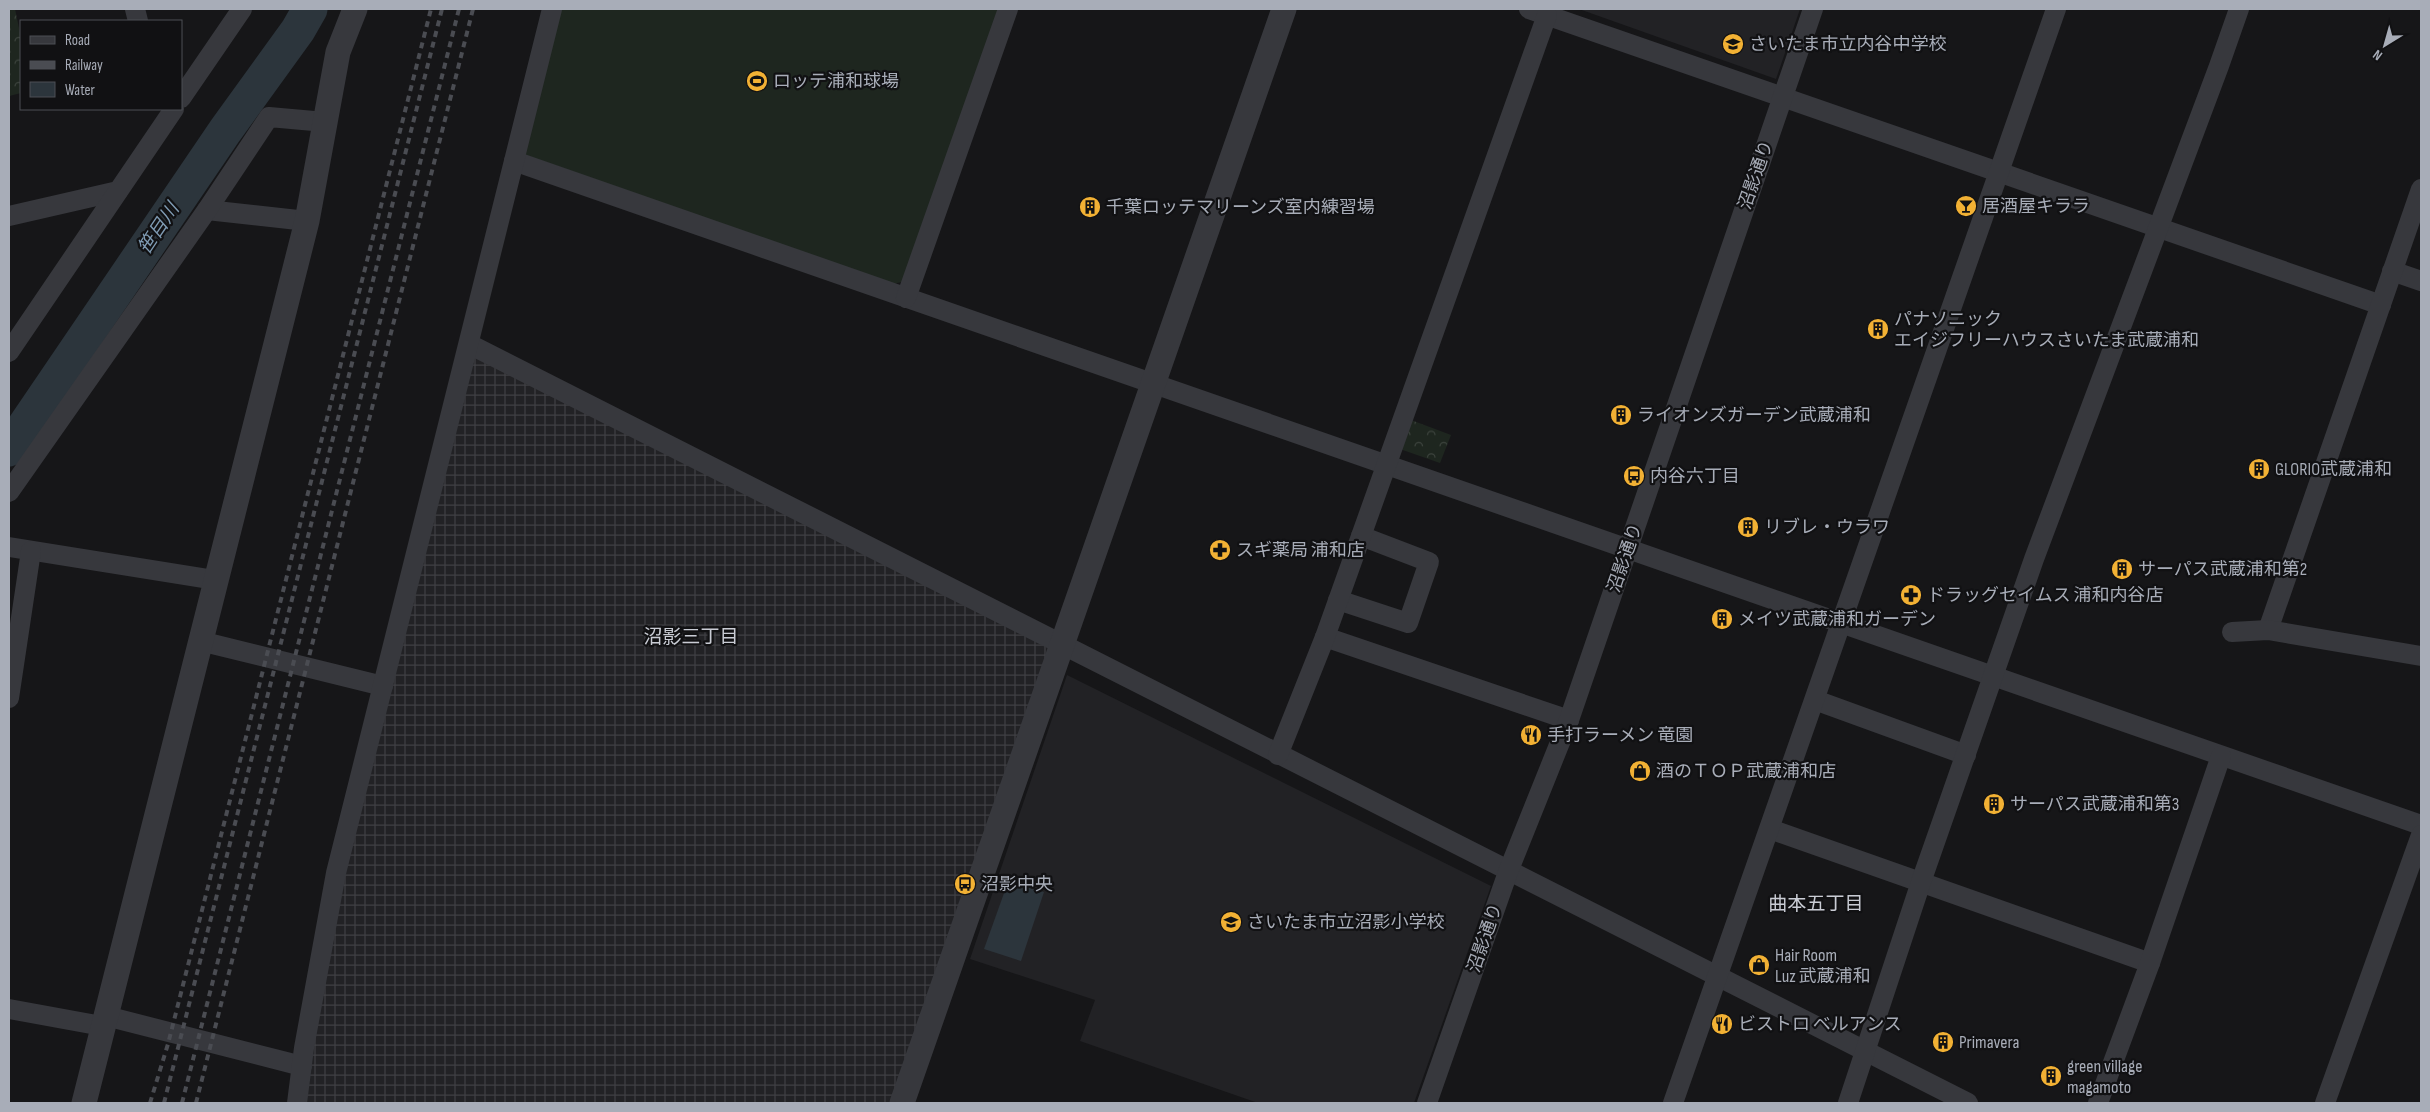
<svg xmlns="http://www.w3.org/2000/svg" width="2430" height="1112" font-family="'Sofia Sans Condensed','Noto Sans JP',sans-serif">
<defs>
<pattern id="industrial-grid" width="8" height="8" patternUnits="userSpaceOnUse" patternTransform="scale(1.25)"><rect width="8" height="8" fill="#222225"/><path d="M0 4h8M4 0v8" fill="none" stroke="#3f3f43"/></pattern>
<pattern id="park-crowns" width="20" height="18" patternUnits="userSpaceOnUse" patternTransform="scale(1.25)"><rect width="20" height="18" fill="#1e261f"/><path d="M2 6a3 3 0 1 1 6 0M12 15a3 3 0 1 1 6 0" fill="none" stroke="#3c433d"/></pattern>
</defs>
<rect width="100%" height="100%" fill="#161618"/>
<g fill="#222225">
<path d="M 1579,9 L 1800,9 L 1776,79 Z"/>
<path d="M 1067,675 L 1491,886 L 1414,1103 L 1258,1103 L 1080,1041 L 1095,1000 L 970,959 Z"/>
</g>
<path fill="url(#industrial-grid)" d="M 469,344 L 1062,646 L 902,1103 L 297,1103 L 304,1048 Z"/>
<g fill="url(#park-crowns)">
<path d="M 9,9 L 15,9 L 21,38 L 21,93 L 9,96 Z"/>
<path d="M 1411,420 L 1451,435 L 1440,463 L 1400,449 Z"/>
</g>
<path fill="#1e261f" d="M 559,9 L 999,9 L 902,282 L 893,284 L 523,154 Z"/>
<g fill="#2c353c">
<path d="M 297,9 L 324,9 L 284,57 L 246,115 L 240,110 L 293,30 Z"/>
<path d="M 1008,882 L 1044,892 L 1021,961 L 984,949 Z"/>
</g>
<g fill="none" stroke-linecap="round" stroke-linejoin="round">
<path stroke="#2c353c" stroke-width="35" d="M 9,449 L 225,131 L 298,30 L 310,9"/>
<g stroke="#37383d" stroke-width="20">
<path d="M 135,9 L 138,21"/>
<path d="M 1529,9 L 2381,305"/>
<path d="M 181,98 L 242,9"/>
<path d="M 514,161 L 2421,825"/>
<path d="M 207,210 L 307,221"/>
<path d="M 9,216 L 118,191"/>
<path d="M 2392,271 L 2421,281"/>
<path d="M 906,298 L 1008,9"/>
<path d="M 469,344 L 1968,1103"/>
<path d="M 9,352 L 174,109"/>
<path d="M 9,492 L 207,210 L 269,117 L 325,122"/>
<path d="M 9,547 L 215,580"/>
<path d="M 1338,600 L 1408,623 L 1429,562 L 1361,536"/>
<path d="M 2268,630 L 2421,189"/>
<path d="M 2232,632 L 2268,630 L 2421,656"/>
<path d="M 1325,637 L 1569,720"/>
<path d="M 200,641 L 383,686"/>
<path d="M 9,698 L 31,551"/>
<path d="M 1815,700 L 1966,755"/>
<path d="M 1278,755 L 1325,637 L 1547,15"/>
<path d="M 1770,829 L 2150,963"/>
<path d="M 9,1009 L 102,1026"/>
<path d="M 106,1016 L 302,1066"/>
<path d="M 297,1103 L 304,1048 L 336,873 L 552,9"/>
<path d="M 1427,1103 L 1508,872 L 1569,720 L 1813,9"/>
<path d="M 1673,1103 L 2056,9"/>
<path d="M 1848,1103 L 1921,882 L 2034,559 L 2219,66 L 2239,9"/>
<path d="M 2098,1103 L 2150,963 L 2221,756"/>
<path d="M 2325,1103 L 2421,835"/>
</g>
<g stroke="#37383d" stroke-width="25">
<path d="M 84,1103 L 307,221 L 338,52 L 355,9"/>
<path d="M 902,1103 L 1284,9"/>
</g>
<g stroke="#4a4c52" stroke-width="4" stroke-dasharray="6 5" stroke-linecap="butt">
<path d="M 150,1103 L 168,1044 L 431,9"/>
<path d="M 164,1103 L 442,9"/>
<path d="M 182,1103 L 459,9"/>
<path d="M 196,1103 L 473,9"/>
</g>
</g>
<defs>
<g id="school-disc" transform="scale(1.125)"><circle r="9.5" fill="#f2b134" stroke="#111113"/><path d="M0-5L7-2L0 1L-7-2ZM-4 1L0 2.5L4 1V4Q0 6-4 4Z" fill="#111"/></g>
<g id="stadium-disc" transform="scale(1.125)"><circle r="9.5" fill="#f2b134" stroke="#111113"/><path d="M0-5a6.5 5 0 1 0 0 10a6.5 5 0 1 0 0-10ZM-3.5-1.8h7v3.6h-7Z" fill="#111"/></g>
<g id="bar-disc" transform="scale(1.125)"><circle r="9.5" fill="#f2b134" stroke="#111113"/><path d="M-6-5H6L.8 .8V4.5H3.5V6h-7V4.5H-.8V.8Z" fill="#111"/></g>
<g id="building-disc" transform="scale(1.125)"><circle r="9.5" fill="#f2b134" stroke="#111113"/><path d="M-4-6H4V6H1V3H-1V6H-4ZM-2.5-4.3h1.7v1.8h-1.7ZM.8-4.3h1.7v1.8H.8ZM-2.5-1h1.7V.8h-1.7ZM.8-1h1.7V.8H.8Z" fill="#111"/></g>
<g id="bus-disc" transform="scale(1.125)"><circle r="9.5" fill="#f2b134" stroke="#111113"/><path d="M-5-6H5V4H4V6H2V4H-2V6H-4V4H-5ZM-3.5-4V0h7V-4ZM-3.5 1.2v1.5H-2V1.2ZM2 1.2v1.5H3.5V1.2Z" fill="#111"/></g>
<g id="pharmacy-disc" transform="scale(1.125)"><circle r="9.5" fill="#f2b134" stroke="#111113"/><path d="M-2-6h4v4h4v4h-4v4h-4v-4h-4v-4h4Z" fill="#111"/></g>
<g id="restaurant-disc" transform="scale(1.125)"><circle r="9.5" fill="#f2b134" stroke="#111113"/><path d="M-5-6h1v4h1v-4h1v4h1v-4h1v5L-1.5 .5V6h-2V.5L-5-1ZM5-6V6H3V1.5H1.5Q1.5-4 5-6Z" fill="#111"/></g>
<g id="shop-disc" transform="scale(1.125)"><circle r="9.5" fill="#f2b134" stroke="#111113"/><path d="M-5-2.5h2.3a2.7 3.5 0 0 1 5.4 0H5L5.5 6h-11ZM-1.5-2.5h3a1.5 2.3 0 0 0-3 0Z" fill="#111"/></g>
</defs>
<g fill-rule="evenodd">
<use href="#school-disc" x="1733" y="44"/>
<use href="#stadium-disc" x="757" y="81"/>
<use href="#bar-disc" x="1966" y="206"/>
<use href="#building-disc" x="1090" y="207"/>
<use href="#building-disc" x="1878" y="329"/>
<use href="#building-disc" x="1621" y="415"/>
<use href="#building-disc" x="2259" y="469"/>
<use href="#bus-disc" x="1634" y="476"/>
<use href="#building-disc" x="1748" y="527"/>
<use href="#pharmacy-disc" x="1220" y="550"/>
<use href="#building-disc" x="2122" y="569"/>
<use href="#pharmacy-disc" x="1911" y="595"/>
<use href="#building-disc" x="1722" y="619"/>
<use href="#restaurant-disc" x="1531" y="735"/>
<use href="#shop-disc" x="1640" y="771"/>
<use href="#building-disc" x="1994" y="804"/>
<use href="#bus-disc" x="965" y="884"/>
<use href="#school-disc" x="1231" y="922"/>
<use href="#shop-disc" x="1759" y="965"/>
<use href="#restaurant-disc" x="1722" y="1024"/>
<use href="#building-disc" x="1943" y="1042"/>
<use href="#building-disc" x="2051" y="1076"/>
</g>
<g text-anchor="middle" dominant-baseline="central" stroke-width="4.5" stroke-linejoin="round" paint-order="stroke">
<g font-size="18" fill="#a8adb8" stroke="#111113" text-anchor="start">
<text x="1749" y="44">さいたま市立内谷中学校</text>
<text x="773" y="81">ロッテ浦和球場</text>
<text x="1982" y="206">居酒屋キララ</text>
<text x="1106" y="207">千葉ロッテマリーンズ室内練習場</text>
<text x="1894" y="319">パナソニック<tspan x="1894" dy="21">エイジフリーハウスさいたま武蔵浦和</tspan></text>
<text x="1637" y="415">ライオンズガーデン武蔵浦和</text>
<text x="2275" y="469">GLORIO武蔵浦和</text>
<text x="1650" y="476">内谷六丁目</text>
<text x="1764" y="527">リブレ・ウラワ</text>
<text x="1236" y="550">スギ薬局 浦和店</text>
<text x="2138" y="569">サーパス武蔵浦和第2</text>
<text x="1927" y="595">ドラッグセイムス 浦和内谷店</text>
<text x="1738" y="619">メイツ武蔵浦和ガーデン</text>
<text x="1547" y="735">手打ラーメン 竜園</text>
<text x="1656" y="771">酒のＴＯＰ武蔵浦和店</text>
<text x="2010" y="804">サーパス武蔵浦和第3</text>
<text x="981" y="884">沼影中央</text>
<text x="1247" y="922">さいたま市立沼影小学校</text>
<text x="1775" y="955">Hair Room<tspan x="1775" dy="21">Luz 武蔵浦和</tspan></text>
<text x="1738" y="1024">ビストロ ベルアンス</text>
<text x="1959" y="1042">Primavera</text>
<text x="2067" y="1066">green village<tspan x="2067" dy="21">magamoto</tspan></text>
</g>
<g font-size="18" fill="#a8adb8" stroke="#111113">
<text transform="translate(1756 175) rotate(-71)">沼影通り</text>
<text transform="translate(1625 558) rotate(-71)">沼影通り</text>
<text transform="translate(1485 938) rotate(-71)">沼影通り</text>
</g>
<g font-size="19" font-style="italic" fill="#7f9bb3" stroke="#111113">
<text transform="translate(159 229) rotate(-56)">笹目川</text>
</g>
<g font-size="19" fill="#c9ccd4" stroke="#111113">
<text x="691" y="637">沼影三丁目</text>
<text x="1816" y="904">曲本五丁目</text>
</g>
</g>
<rect width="2430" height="1112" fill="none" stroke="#a8adb8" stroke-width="20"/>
<rect x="20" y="20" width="162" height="90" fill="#111113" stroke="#4d4f55"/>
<rect x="30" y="36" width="25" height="8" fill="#37383d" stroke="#4d4f55"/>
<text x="65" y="45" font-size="15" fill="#a8adb8">Road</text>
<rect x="30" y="61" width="25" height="8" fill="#4a4c52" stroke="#4d4f55"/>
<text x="65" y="70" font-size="15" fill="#a8adb8">Railway</text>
<rect x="30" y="82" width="25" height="15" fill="#2c353c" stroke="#4d4f55"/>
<text x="65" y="95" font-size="15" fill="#a8adb8">Water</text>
<g transform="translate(2385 45) rotate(217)" stroke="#111113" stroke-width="4" paint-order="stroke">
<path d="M0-4L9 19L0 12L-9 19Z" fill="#a8adb8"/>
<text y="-8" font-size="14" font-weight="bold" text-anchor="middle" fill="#a8adb8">N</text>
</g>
</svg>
